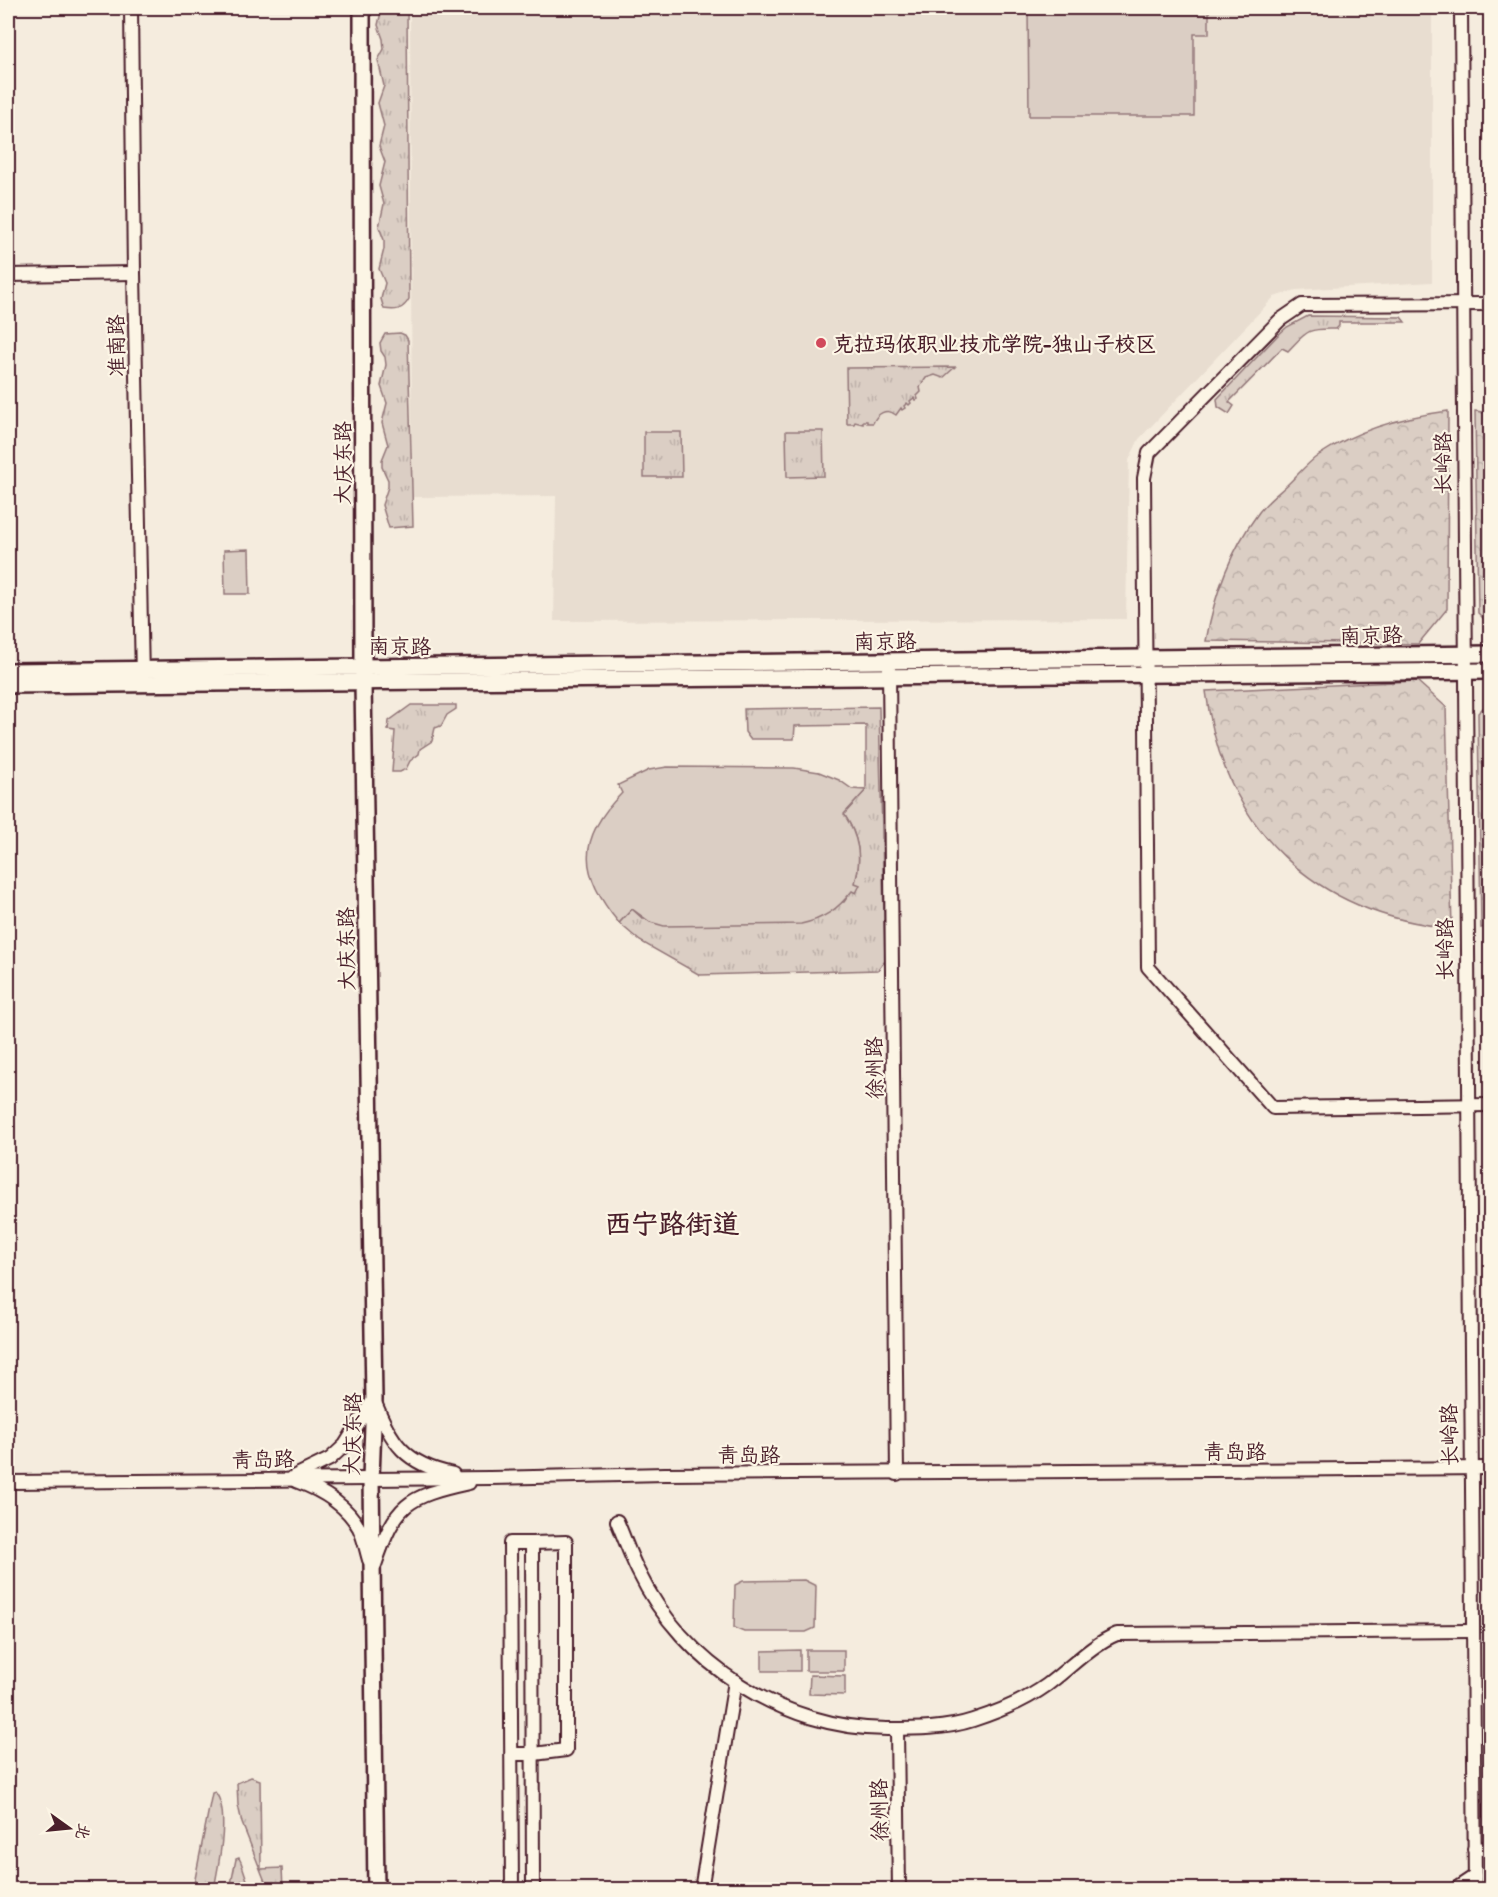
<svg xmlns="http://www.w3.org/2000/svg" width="1498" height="1897" font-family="'Patrick Hand','LXGW WenKai TC',sans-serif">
<defs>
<pattern id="grass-tufts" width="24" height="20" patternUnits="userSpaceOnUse" patternTransform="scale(1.5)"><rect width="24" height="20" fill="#dbcec4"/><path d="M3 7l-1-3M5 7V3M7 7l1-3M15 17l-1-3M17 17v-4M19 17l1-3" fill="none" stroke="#bdb0a9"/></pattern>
<pattern id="forest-crowns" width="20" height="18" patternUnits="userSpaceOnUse" patternTransform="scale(1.5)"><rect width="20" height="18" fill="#dbcec4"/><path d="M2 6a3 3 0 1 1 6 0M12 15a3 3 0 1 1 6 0" fill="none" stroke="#bdb0a9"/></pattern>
</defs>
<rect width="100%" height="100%" fill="#f5ecde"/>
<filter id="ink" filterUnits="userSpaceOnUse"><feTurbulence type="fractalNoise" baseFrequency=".0167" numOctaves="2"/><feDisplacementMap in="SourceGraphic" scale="12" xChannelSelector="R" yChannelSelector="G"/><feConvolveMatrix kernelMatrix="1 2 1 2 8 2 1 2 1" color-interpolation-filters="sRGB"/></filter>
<g filter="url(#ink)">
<path fill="#e8ddd0" d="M 410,8 L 1432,8 L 1432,282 L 1296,290 L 1274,297 L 1139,439 L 1129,460 L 1126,619 L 554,621 L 556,496 L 412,497 Z"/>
<g fill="url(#grass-tufts)" stroke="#927678" stroke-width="1.5">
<path d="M 382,8 L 407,8 L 409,299 C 403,310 396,311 384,309 L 381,299 L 385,283 L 379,269 L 384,249 L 384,240 L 379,227 L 384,204 L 379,186 L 385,162 L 379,146 L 384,126 L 378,103 L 384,86 L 378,60 L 384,49 L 383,39 L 378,25 Z"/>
<path d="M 1308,316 L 1401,317 L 1405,322 L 1339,322 L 1339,326 L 1336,329 C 1307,328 1307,331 1288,351 L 1282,348 L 1229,402 L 1234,406 L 1229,414 L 1218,407 L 1217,399 L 1277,336 L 1287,327 Z"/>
<rect x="1484" y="316" width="6" height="84"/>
<path d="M 400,333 L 405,335 L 408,340 L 413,526 L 389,528 L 382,505 L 388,487 L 388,480 L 382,467 L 382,460 L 388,445 L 382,423 L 387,403 L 381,386 L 386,365 L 385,357 L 381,351 L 380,343 L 385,334 Z"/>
<path d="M 955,367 L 943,378 L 935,375 L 926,378 L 920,387 L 921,392 L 917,396 L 918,399 L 916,400 L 914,398 L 910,401 L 911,403 L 909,405 L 907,403 L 904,406 L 905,408 L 902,410 L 901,408 L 896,415 C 886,407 877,414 873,423 L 867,423 L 867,421 L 863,421 L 863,424 L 855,422 L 854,424 L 847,424 L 846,368 Z"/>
<path d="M 786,431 L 823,431 L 824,476 L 787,477 Z"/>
<path d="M 644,432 L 681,432 L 682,477 L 644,477 Z"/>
<path d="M 411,705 L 456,705 L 456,709 L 447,715 L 441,726 L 435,728 L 432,741 L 420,749 L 419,754 L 410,761 L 406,769 L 400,772 L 392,772 L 395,731 L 388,730 L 389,721 Z"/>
<path d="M 879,707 L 885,961 L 878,970 L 700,975 L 640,941 L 619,923 L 632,909 L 642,918 L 844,902 C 864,874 863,843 844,814 L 866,790 L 866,725 L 795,726 L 794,739 L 750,739 L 745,732 L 744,709 Z"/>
<path d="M 251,1777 L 260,1780 L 261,1869 L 282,1868 L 283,1889 L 268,1889 L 242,1823 L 238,1805 L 237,1783 Z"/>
<path d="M 215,1792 C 231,1810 218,1867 214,1889 L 193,1889 L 212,1793 Z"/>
<path d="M 239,1858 L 241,1862 L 250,1889 L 230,1889 L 236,1859 Z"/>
</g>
<g fill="url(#forest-crowns)" stroke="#927678" stroke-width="1.5">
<path d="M 1448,411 L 1447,609 L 1418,644 L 1206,641 C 1214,596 1229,553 1257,515 C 1264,504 1276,495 1286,486 C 1297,476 1307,463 1319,455 C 1358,429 1402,417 1448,411 Z"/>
<path d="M 1475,411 L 1490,413 L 1490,625 L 1478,613 Z"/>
<path d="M 1417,681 L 1446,707 L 1452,928 C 1315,915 1223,829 1206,691 Z"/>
<path d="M 1490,701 L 1490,926 L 1481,928 L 1478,713 Z"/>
</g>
<g fill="#dbcec4" stroke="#927678" stroke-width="1.5">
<path d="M 1028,8 L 1209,8 L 1209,34 L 1194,34 L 1194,116 L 1029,116 Z"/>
<path d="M 249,549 L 250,594 L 225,594 L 224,550 Z"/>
<path d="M 667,767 L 794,768 L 819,772 L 839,780 L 852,789 L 866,790 L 844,814 C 859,837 862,857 855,883 L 860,885 L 856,893 L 852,891 C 838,909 824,919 801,924 L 664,926 L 650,922 L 632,909 L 619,923 C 579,875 576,839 622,793 L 618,785 L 649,770 Z"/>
<path d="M 804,1580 L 816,1586 L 815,1628 L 806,1632 L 744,1632 L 734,1628 L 735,1585 L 743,1581 Z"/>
<path d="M 800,1650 L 800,1671 L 762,1671 L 762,1651 Z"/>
<rect x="806" y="1650" width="38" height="21"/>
<path d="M 810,1675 L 845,1676 L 845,1695 L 809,1694 Z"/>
</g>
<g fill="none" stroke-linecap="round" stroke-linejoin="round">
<g stroke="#4a1f2b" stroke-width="16">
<g id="minor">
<path d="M 131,8 L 134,273 L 142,678"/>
<path d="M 1461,8 C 1462,635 1465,1262 1475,1890"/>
<path d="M 8,275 L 134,273"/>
<path d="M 1490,304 L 1302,305 L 1280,320 L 1149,453 L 1144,478 L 1148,967 L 1273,1108 L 1490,1105"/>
<path d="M 889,669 L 897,1474"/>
<path d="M 374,1400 C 392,1443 404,1464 453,1474"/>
<path d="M 293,1477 L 330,1459 L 345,1445 L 373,1400"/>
<path d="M 296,1481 C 321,1490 346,1504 359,1528 C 364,1538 366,1550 369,1560"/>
<path d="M 8,1482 L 490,1478 L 665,1474 L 1490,1468"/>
<path d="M 617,1521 C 624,1537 630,1555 638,1571 C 683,1665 784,1729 887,1729 C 915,1729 946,1729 973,1720 C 998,1712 1026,1700 1047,1685 C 1069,1669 1092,1644 1117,1634 L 1471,1631"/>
<path d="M 375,1565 C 396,1503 406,1497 469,1483"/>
<path d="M 897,1729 L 899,1890"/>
<path d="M 512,1754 L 534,1754 L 566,1750 L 566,1542 L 532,1543"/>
<path d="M 1474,1849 L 1490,1848"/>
<path d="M 512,1890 L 510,1543 L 532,1543 L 533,1890"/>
<path d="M 701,1890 L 735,1681"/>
<path d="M 1454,1890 L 1475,1876"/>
</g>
</g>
<g stroke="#4a1f2b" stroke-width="20">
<g id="major">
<path d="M 362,8 L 363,683 L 374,1399 L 371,1478 L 376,1890"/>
<path d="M 8,671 L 1490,654"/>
<path d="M 8,685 L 1490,671"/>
</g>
</g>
<use href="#minor" stroke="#fcf5e5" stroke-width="12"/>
<use href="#major" stroke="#fcf5e5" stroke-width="15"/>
</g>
</g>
<circle fill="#d1495b" stroke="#fcf5e5" stroke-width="2" cx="821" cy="343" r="6"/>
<g text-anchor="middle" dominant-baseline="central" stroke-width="4.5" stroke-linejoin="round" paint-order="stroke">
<g font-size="21" font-weight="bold" fill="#4a1f2b" stroke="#fcf5e5" text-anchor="start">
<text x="833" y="343">克拉玛依职业技术学院-独山子校区</text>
</g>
<g font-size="21" fill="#4a1f2b" stroke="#fcf5e5">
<text transform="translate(116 346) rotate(-91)">准南路</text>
<text transform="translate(342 463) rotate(-90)">大庆东路</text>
<text transform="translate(1442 463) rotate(-90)">长岭路</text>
<text transform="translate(1371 635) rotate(-1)">南京路</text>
<text transform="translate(885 641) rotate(-1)">南京路</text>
<text transform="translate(400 646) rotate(1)">南京路</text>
<text transform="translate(346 949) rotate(-91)">大庆东路</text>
<text transform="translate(1444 949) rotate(-90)">长岭路</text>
<text transform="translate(874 1068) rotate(-91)">徐州路</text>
<text transform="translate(352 1434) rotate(-89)">大庆东路</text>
<text transform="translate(1449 1435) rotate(-91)">长岭路</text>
<text x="1235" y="1451">青岛路</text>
<text x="749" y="1454">青岛路</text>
<text transform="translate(263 1459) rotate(-1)">青岛路</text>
<text transform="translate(879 1810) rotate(-91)">徐州路</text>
</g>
<g font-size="27" font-weight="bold" fill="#4a1f2b" stroke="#fcf5e5">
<text x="672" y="1223">西宁路街道</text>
</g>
</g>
<rect width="1498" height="1897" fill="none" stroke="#fcf5e5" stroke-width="30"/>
<rect x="15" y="15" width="1468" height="1867" fill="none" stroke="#4a1f2b" stroke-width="2" filter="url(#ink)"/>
<g transform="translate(69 1828) rotate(105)" stroke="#fcf5e5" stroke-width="4.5" paint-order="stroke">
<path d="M0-4.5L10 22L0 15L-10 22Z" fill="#4a1f2b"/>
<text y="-9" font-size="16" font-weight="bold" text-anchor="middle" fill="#4a1f2b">北</text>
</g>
</svg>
